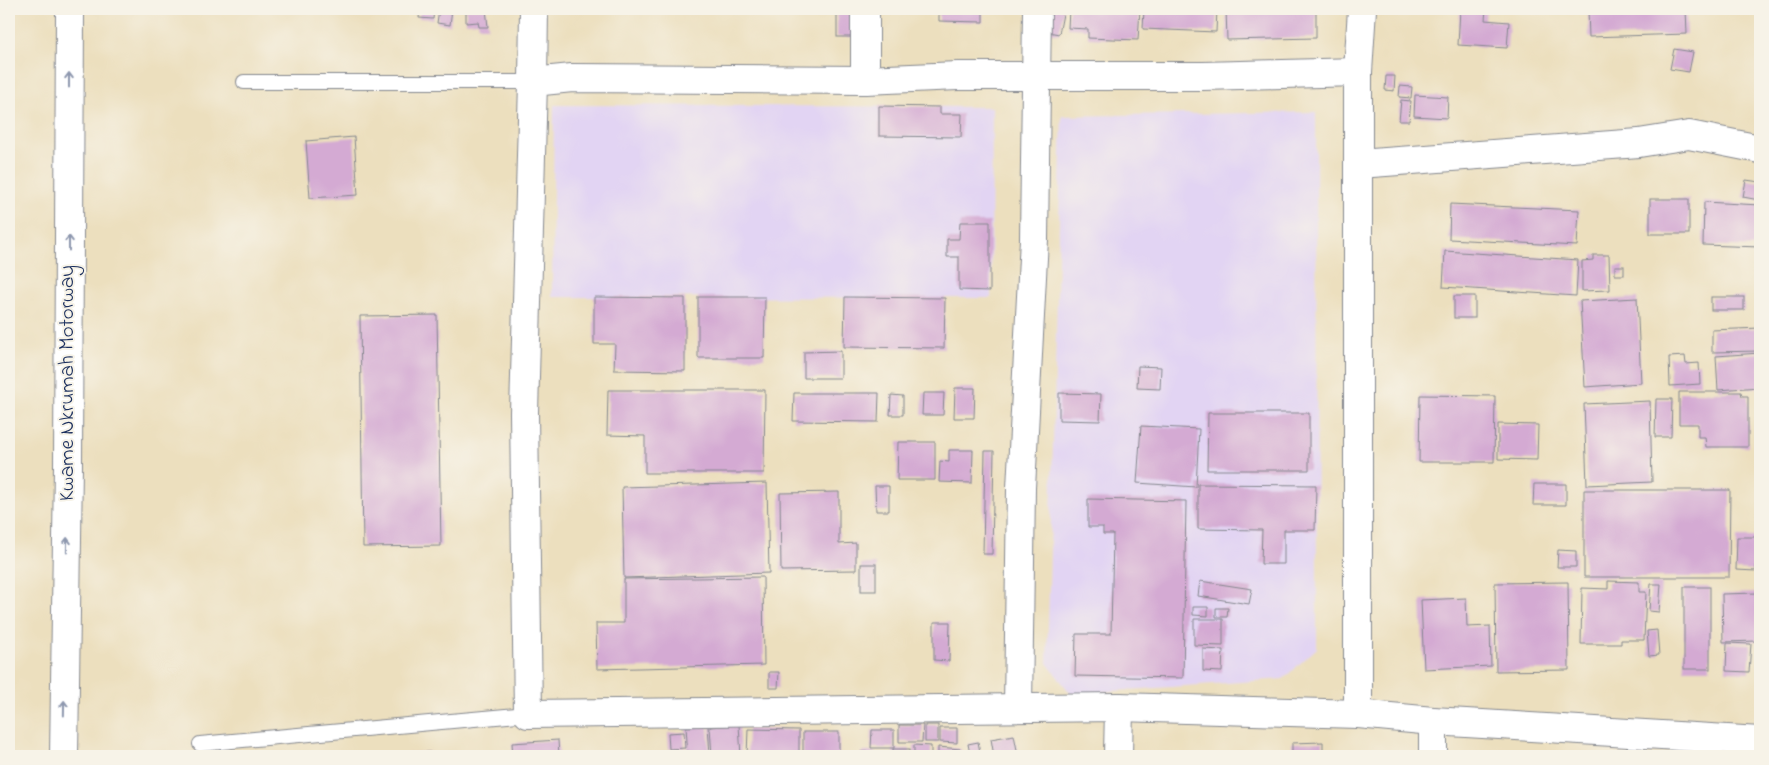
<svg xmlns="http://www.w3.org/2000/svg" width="1769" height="765" font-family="'Indie Flower',sans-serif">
<rect width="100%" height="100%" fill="#f7f3e8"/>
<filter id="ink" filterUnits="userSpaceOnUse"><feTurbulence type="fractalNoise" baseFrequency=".02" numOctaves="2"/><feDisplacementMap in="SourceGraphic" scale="10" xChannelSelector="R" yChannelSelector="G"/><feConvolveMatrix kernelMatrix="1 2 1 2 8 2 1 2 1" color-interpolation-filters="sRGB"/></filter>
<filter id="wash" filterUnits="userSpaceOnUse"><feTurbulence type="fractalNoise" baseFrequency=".0096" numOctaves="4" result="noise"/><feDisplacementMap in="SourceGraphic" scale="20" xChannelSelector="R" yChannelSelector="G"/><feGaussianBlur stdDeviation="1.12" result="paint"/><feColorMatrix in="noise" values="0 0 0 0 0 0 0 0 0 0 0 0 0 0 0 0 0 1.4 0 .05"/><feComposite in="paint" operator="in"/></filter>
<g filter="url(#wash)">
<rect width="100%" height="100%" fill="#ecdfbe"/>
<g fill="#e2d4f3">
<path d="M 554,105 L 992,107 L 991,298 L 552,297 Z"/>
<path d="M 1316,112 L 1317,648 L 1283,679 L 1071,694 L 1047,663 L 1062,116 Z"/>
</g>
<g id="blocks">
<g fill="#d4aad3">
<path d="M 420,9 L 434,9 L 433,19 L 419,18 Z"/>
<path d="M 439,9 L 452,9 L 450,25 L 437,23 Z"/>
<path d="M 466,9 L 486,9 L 488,27 L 479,27 L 478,22 L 466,23 Z"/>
<rect x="837" y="9" width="18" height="28"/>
<path d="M 939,9 L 983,9 L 983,22 L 939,21 Z"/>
<path d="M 1047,9 L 1064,9 L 1059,34 L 1043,31 Z"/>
<path d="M 1069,9 L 1140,9 L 1138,40 L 1088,38 L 1088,29 L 1068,28 Z"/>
<path d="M 1144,9 L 1217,9 L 1216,32 L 1143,29 Z"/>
<path d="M 1226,9 L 1316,9 L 1316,38 L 1227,40 Z"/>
<path d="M 1460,9 L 1486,9 L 1485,20 L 1509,22 L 1507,48 L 1458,45 Z"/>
<path d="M 1588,9 L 1686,9 L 1687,34 L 1589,37 Z"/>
<path d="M 1674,49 L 1693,52 L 1689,72 L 1670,69 Z"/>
<path d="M 1386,76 L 1395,76 L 1394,91 L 1385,90 Z"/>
<path d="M 1400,86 L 1412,87 L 1411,98 L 1399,97 Z"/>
<path d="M 1415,95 L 1448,97 L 1447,118 L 1414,116 Z"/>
<path d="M 1401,100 L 1411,101 L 1409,121 L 1399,121 Z"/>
<path d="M 879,106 L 940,107 L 940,114 L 962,114 L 961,137 L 879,136 Z"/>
<path d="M 354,137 L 358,195 L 310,198 L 306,141 Z"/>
<path d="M 1746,180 L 1760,182 L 1759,200 L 1743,197 Z"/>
<rect x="1650" y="199" width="39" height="35"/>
<path d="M 1704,202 L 1760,205 L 1760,247 L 1703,245 Z"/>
<path d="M 1450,204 L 1579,210 L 1577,246 L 1449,239 Z"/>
<path d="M 960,222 L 990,222 L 990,291 L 959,290 L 959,257 L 947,257 L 947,239 L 959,239 Z"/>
<path d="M 1445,251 L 1578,260 L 1576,296 L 1443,287 Z"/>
<path d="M 1593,255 L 1609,255 L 1610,290 L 1582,291 L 1582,261 L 1593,260 Z"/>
<rect x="1615" y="266" width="9" height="9"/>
<rect x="1454" y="296" width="21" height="22"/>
<path d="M 594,297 L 685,298 L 685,371 L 614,370 L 615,344 L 594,344 Z"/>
<path d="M 698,297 L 765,297 L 764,358 L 698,358 Z"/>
<path d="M 845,297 L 945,298 L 944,348 L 844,347 Z"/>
<rect x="1711" y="297" width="33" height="13"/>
<path d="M 1637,298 L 1641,383 L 1585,387 L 1580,301 Z"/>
<path d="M 437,315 L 441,546 L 363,547 L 360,316 Z"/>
<path d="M 1760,328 L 1760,351 L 1712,352 L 1712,330 Z"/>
<path d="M 841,351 L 841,378 L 804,378 L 804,352 Z"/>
<path d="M 1760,353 L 1760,387 L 1718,390 L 1716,356 Z"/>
<path d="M 1685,356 L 1686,364 L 1699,363 L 1700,384 L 1670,386 L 1669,357 Z"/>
<path d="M 1138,366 L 1161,367 L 1160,389 L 1137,388 Z"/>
<path d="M 955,388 L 975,388 L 974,418 L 954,418 Z"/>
<path d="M 608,390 L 765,390 L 764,473 L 645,473 L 645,436 L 607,435 Z"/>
<path d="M 1679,392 L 1741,392 L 1742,396 L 1748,396 L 1748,447 L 1706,447 L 1705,437 L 1698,437 L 1698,424 L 1679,424 Z"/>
<path d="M 794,393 L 879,393 L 878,422 L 793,421 Z"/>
<path d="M 923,393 L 944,393 L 943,415 L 922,415 Z"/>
<path d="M 1059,393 L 1101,394 L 1100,421 L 1059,420 Z"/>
<path d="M 891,395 L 903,396 L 903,415 L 890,415 Z"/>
<path d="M 1420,395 L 1495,396 L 1494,462 L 1419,462 Z"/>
<path d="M 1656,399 L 1672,399 L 1671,437 L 1655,437 Z"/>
<path d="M 1650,401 L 1652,482 L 1587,485 L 1584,404 Z"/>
<path d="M 1208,413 L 1309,413 L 1309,470 L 1207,470 Z"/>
<path d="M 1498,424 L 1538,425 L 1537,460 L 1498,459 Z"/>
<path d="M 1141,426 L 1199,429 L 1196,487 L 1137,483 Z"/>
<path d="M 898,442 L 935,442 L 935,480 L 897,480 Z"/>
<path d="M 949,450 L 973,450 L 972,483 L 939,482 L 940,461 L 949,462 Z"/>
<path d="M 985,451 L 994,451 L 992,554 L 983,554 Z"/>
<path d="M 767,483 L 769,573 L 624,578 L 622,487 Z"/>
<path d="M 1198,484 L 1316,485 L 1315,530 L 1284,530 L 1284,564 L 1261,564 L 1262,530 L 1198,529 Z"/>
<path d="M 1534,484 L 1566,484 L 1566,505 L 1533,505 Z"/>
<path d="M 875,486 L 889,486 L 889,511 L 876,511 Z"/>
<path d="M 1584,490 L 1730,490 L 1729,577 L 1584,577 Z"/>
<path d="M 839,492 L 839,544 L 856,543 L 856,570 L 781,571 L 780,493 Z"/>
<path d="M 1088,499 L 1186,501 L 1183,678 L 1075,676 L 1076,634 L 1111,634 L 1113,534 L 1103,534 L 1103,527 L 1088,527 Z"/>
<path d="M 1737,537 L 1757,537 L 1756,571 L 1736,570 Z"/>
<path d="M 1558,550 L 1576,551 L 1576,567 L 1557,567 Z"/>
<rect x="861" y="564" width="15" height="27"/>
<path d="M 763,577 L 764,665 L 597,669 L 596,623 L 624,623 L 624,579 Z"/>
<path d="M 1200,581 L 1252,589 L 1249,604 L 1198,596 Z"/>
<path d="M 1608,581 L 1639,582 L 1639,592 L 1646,592 L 1644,640 L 1621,640 L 1621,644 L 1581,644 L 1582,588 L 1608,589 Z"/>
<path d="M 1568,582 L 1569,670 L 1496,671 L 1495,583 Z"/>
<path d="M 1651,584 L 1661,584 L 1659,612 L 1649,611 Z"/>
<rect x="1684" y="587" width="26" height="82"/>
<path d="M 1757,593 L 1758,641 L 1723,642 L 1722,594 Z"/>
<path d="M 1466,598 L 1467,627 L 1490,626 L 1491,666 L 1424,669 L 1421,600 Z"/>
<path d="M 1193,607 L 1208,607 L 1208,616 L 1193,615 Z"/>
<path d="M 1216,608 L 1228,608 L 1227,617 L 1216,617 Z"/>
<path d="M 1194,619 L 1223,619 L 1223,646 L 1194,645 Z"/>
<path d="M 934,622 L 950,622 L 949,661 L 934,660 Z"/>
<path d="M 1657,630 L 1659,655 L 1649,656 L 1647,631 Z"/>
<path d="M 1727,643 L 1751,644 L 1749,672 L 1726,671 Z"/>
<path d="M 1203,649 L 1223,650 L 1222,672 L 1203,671 Z"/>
<path d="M 769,672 L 779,672 L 778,688 L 769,688 Z"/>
<path d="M 739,725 L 741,756 L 712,756 L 710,727 Z"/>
<path d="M 899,725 L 923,725 L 922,742 L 899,742 Z"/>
<rect x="925" y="725" width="13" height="17"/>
<path d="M 708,726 L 710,756 L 688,756 L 686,727 Z"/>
<path d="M 940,728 L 957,728 L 957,743 L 940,742 Z"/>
<path d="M 748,729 L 799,730 L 799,756 L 747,756 Z"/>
<path d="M 872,730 L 894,730 L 894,748 L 871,748 Z"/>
<path d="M 684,732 L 685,748 L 669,749 L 668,733 Z"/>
<rect x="803" y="732" width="36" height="24"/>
<path d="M 1014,735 L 1018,755 L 994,756 L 991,739 Z"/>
<path d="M 558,740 L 559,756 L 513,756 L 512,743 Z"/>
<path d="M 978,742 L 980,752 L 970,754 L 968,744 Z"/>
<path d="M 1323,742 L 1323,756 L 1292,756 L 1292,743 Z"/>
<path d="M 914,745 L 931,746 L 931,756 L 914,756 Z"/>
<path d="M 938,747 L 961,749 L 960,756 L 938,756 Z"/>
<rect x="893" y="749" width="17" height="7"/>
<path d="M 430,752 L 430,756 L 406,756 L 406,753 Z"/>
<rect x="861" y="752" width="14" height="4"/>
</g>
</g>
</g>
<g filter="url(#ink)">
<use href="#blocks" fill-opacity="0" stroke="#84878e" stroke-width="1"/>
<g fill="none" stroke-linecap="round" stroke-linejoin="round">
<g stroke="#84878e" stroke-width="16">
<g id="service">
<path d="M 244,82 L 533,82"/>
<path d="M 200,744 L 528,714"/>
</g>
</g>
<g stroke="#84878e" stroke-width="30">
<g id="minor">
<path d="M 1358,72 L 1203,76 L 958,76 L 865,80 L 572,78 L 533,82 L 524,413 L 528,714 L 1119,707 L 1358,714 L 1433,721 L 1760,741"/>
<path d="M 865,80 L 865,9"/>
<path d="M 533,82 L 534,9"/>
<path d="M 1359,164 L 1639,143 L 1689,135 L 1760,149"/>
<path d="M 1018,708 L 1021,488 L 1034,239 L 1037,9"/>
<path d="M 1358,714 L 1358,72 L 1362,9"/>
<path d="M 1118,756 L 1119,707"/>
<path d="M 1433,756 L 1433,721"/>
</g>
</g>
<g stroke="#84878e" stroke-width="30">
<path id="motorway" d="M 64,756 L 68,466 L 70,9"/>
</g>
<use href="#service" stroke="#fff" stroke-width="14"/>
<use href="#minor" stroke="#fff" stroke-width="28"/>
<use href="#motorway" stroke="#fff" stroke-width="28"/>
</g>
<defs><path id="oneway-shaft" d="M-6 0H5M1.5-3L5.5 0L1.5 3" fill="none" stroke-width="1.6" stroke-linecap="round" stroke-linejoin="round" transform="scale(1.25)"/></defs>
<g stroke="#8d97ae">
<use href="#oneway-shaft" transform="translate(69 80) rotate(-90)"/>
<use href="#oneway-shaft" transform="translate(69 243) rotate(-90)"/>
<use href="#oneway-shaft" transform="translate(67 545) rotate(-89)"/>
<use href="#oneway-shaft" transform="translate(64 708) rotate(-89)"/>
</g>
</g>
<g text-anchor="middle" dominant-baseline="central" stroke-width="4" stroke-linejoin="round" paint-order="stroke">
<g font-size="21" fill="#1b2f5e" stroke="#f7f3e8">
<text transform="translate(68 383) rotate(-90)">Kwame Nkrumah Motorway</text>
</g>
</g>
<rect width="1769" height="765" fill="none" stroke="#f7f3e8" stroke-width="30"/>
</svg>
